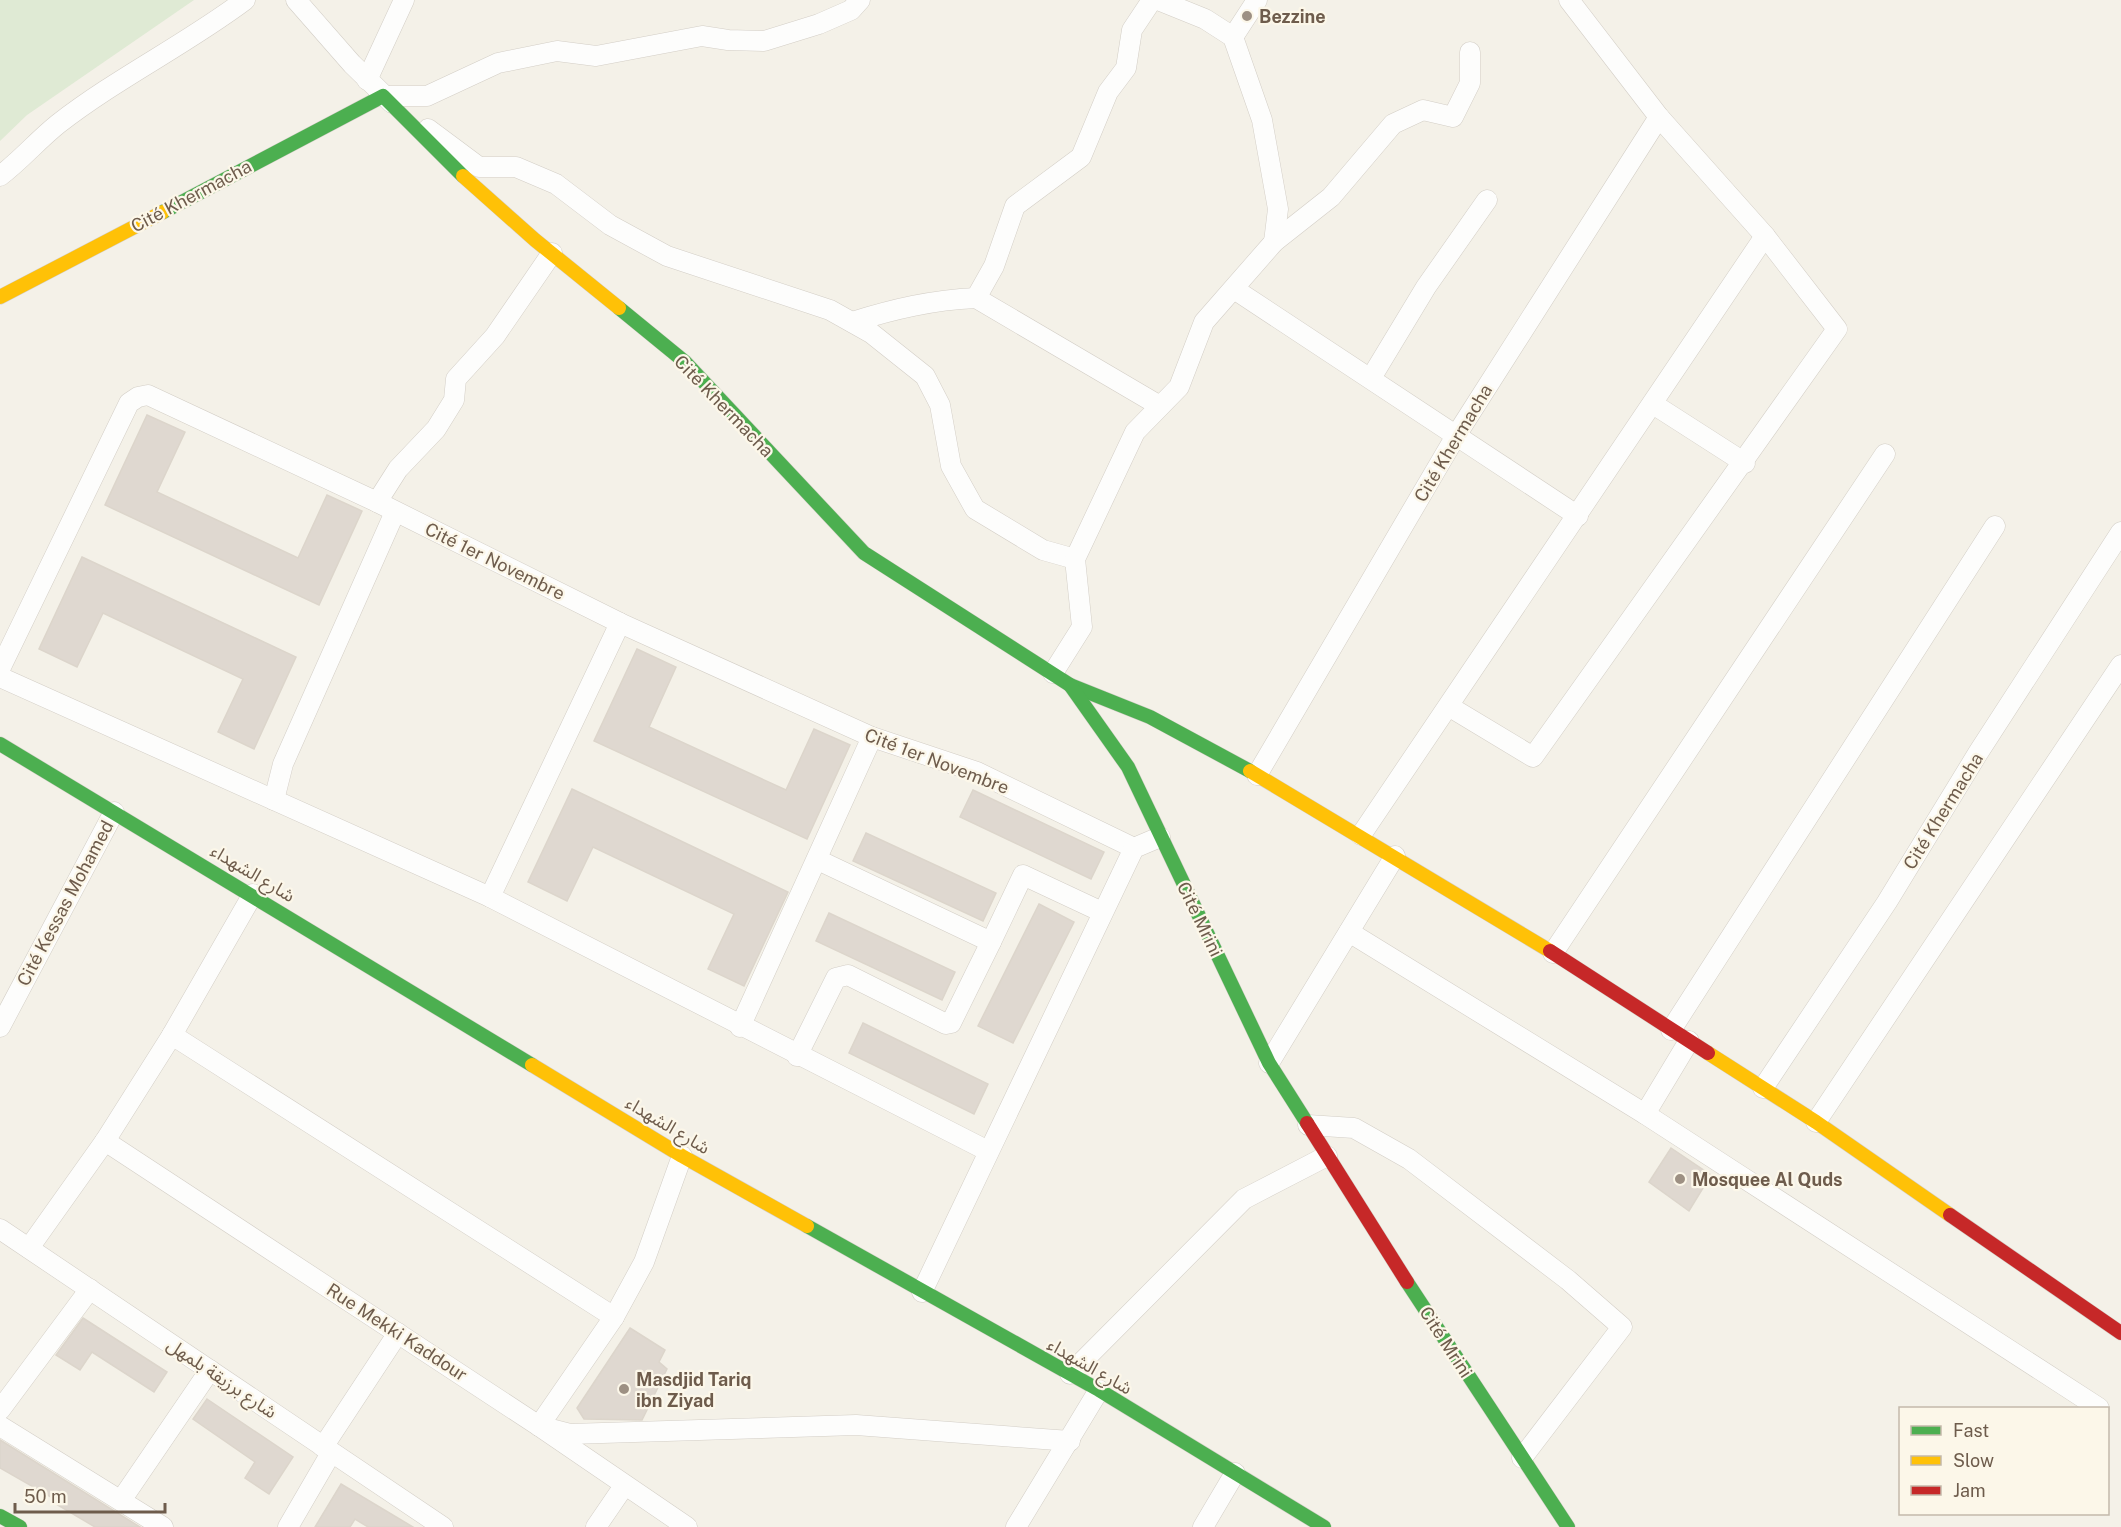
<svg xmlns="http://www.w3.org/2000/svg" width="2121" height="1527" font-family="'Public Sans','Noto Sans Arabic',sans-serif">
<rect width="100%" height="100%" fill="#f4f1e8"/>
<path fill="#dfead4" d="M 0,0 L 194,0 L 27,115 L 0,141 Z"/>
<g fill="#dfd8d0" stroke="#dcd5cb" stroke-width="1.5">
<path d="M 147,415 L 185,432 L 157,492 L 298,558 L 327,495 L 362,511 L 319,605 L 105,505 Z"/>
<path d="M 82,557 L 296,657 L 254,749 L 218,732 L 243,679 L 103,613 L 77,667 L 39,649 Z"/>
<path d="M 637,649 L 676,667 L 649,727 L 786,790 L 814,729 L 850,745 L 807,839 L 594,741 Z"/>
<path d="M 572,789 L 788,892 L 744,986 L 708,969 L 734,914 L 593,847 L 567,901 L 528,882 Z"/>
<path d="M 973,790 L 1104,852 L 1091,879 L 960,817 Z"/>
<path d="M 866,833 L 996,893 L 983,921 L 853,861 Z"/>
<path d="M 1039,904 L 1074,922 L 1013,1043 L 978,1026 Z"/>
<path d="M 829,913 L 955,972 L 942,1000 L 816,941 Z"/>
<path d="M 863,1023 L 988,1084 L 974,1114 L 849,1053 Z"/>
<path d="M 1671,1148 L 1711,1175 L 1689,1211 L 1649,1182 Z"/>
<path d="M 83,1318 L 167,1372 L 154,1392 L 92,1352 L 80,1370 L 56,1355 Z"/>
<path d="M 630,1328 L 665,1350 L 659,1362 L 667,1369 L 642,1420 L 584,1419 L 577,1408 Z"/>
<path d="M 207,1399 L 293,1457 L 269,1494 L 245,1478 L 255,1462 L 193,1419 Z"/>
<path d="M 0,1440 L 140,1527 L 95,1527 L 56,1504 L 58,1501 L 0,1468 Z"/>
<path d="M 341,1484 L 413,1527 L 368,1527 L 355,1519 L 350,1527 L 315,1527 Z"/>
</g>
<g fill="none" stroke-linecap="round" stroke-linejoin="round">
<g stroke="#d3cec6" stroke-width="21">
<g id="street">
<path d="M 296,0 L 352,64 L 392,103"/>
<path d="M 1158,0 L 1205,19 L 1233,37 L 1262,120 L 1278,209 L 1274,242"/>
<path d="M 1233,37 L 1257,0"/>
<path d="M 367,80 L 404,0"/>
<path d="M 383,96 L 427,96 L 498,63 L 557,51 L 596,56 L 702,36 L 728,40 L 764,41 L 819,24 L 851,10 L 860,0"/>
<path d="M 428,129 L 479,167 L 516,167 L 556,184 L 610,225 L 667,256 L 830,310 L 871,333 L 925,376 L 940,405 L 951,466 L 975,509 L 1043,550 L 1075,559"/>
<path d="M 0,176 C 21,160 38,140 58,124 C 117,78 185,45 245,0"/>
<path d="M 1234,289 L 1578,516"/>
<path d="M 976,298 L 994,266 L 1015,206 L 1081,157 L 1108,92 L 1126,68 L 1132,30 L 1152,0"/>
<path d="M 852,322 C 894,309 932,300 976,298 L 1160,406"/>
<path d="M 1371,378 L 1426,287 L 1487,200"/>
<path d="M 1653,404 L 1745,463"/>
<path d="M 377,502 L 398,469 L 436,429 L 454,400 L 456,379 L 495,336 L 552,253"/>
<path d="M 0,669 L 129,403 L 138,397 L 148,395 L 377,502 L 620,623 L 872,737 L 977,772 L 1134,848"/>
<path d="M 1053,673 L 1082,627 L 1075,559 L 1135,432 L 1179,387 L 1204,322 L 1274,242 L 1331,197 L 1393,124 L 1423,110 L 1453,117 L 1470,83 L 1470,52"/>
<path d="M 0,677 L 490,897 L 988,1151"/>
<path d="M 1450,707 L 1533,757 L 1837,329 L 1765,236 L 1659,117 L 1569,0"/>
<path d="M 1257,775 L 1457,434 L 1659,117"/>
<path d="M 274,800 L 283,764 L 395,512"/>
<path d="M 1361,835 L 1765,236"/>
<path d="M 818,860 L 991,942 L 1023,875 L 1102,912"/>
<path d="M 490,897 L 620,623"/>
<path d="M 1349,932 L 1645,1114 L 2099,1408"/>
<path d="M 1553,953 L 1885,454"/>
<path d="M 0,1027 L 114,812"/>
<path d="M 740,1027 L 872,737"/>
<path d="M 1671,1030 L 1995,526"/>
<path d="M 172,1035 L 614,1317"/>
<path d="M 797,1056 L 836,978 L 848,975 L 946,1024 L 951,1023 L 991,942"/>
<path d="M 1269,1063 L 1395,856"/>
<path d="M 1763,1088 L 1887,902 L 1978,753 L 2121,532"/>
<path d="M 1645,1114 L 1689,1041"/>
<path d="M 1816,1122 L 2121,665"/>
<path d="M 1308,1125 L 1354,1128 L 1409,1159 L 1568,1280 L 1622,1327 L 1522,1458"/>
<path d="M 105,1141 L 539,1426 L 687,1527"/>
<path d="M 682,1156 L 644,1262 L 614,1317 L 539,1426 L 570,1434 L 856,1425 L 1070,1441"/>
<path d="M 0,1229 L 443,1527"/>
<path d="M 29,1248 L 105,1141 L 172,1035 L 253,894"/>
<path d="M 922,1292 L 1134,848 L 1160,837"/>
<path d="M 1070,1374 L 1244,1199 L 1327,1156"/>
<path d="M 0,1410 L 90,1289"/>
<path d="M 0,1426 L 163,1527"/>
<path d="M 323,1447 L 398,1333"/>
<path d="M 122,1499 L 210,1370"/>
<path d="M 288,1527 L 331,1453"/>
<path d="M 596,1527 L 624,1486"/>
<path d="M 1016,1527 L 1099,1390"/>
<path d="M 1203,1527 L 1235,1473"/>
</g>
</g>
<g stroke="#d3cec7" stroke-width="15">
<g id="fast">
<path d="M 163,212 L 383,96 L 463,176"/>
<path d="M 619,308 L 685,362 L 864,553 L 1070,685 L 1150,717 L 1250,771"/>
<path d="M 1070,685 L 1128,767 L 1269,1063 L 1307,1123"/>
<path d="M 0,744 L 532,1065"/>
<path d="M 807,1226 L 1099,1390 L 1324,1527"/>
<path d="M 1407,1282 L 1568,1527"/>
<path d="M 0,1516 L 20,1527"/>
</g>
</g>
<g stroke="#d3cec7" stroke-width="15">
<g id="slow">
<path d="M 463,176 L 535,240 L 619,308"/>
<path d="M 0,297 L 163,212"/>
<path d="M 1250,771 L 1550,951"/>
<path d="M 1708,1053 L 1816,1122 L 1950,1215"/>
<path d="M 532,1065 L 682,1156 L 807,1226"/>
</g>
</g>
<g stroke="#d3cec7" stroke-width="15">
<g id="jam">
<path d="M 1550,951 L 1708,1053"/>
<path d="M 1307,1123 L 1407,1282"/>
<path d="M 1950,1215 L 2121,1333"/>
</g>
</g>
<use href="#street" stroke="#fdfdfc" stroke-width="20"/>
<use href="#fast" stroke="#4caf50" stroke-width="14"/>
<use href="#slow" stroke="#ffc107" stroke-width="14"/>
<use href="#jam" stroke="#c62828" stroke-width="14"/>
</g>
<g fill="#9d9083" stroke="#fcf7e9" stroke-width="2">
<circle cx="1247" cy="16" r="6"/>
<circle cx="1680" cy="1179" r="6"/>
<circle cx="624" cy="1389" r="6"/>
</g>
<g text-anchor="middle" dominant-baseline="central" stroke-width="4.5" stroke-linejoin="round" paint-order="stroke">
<g font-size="18" font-weight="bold" fill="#6e5c4c" stroke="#fcf7e9" text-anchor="start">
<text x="1259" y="16">Bezzine</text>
<text x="1692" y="1179">Mosquee Al Quds</text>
<text x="636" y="1379">Masdjid Tariq<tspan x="636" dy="21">ibn Ziyad</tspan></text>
</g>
<g font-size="18" fill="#6e5c4c" stroke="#fcf7e9">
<text transform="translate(191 196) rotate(-28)">Cité Khermacha</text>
<text transform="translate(724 406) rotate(46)">Cité Khermacha</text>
<text transform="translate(1453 443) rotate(-59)">Cité Khermacha</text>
<text transform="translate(495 561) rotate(26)">Cité 1er Novembre</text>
<text transform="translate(937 761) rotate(21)">Cité 1er Novembre</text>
<text transform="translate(1943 811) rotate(-58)">Cité Khermacha</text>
<text transform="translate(253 873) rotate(31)">شارع الشهداء</text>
<text transform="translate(65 903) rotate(-62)">Cité Kessas Mohamed</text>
<text transform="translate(1200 919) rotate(64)">Cité Mrini</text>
<text transform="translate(668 1125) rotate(31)">شارع الشهداء</text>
<text transform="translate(397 1332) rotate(33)">Rue Mekki Kaddour</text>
<text transform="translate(1446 1342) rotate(57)">Cité Mrini</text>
<text transform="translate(1090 1366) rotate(30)">شارع الشهداء</text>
<text transform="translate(222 1378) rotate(34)">شارع برزيقة بلمهل</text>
</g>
</g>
<rect x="1899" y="1407" width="210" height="108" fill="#fcf7e9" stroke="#c3b9aa" stroke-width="1.5"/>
<rect x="1911" y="1426" width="30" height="9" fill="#4caf50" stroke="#c3b9aa" stroke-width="1.5"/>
<text x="1953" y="1437" font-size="18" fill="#6e5c4c">Fast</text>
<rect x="1911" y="1456" width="30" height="9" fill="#ffc107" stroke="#c3b9aa" stroke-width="1.5"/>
<text x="1953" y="1467" font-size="18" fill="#6e5c4c">Slow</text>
<rect x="1911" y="1486" width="30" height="9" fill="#c62828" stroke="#c3b9aa" stroke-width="1.5"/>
<text x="1953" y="1497" font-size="18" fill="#6e5c4c">Jam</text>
<path d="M15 1503v9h150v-9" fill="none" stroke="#6e5c4c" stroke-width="3"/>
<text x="24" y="1503" font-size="18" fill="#6e5c4c" stroke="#fcf7e9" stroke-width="4.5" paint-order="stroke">50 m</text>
</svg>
